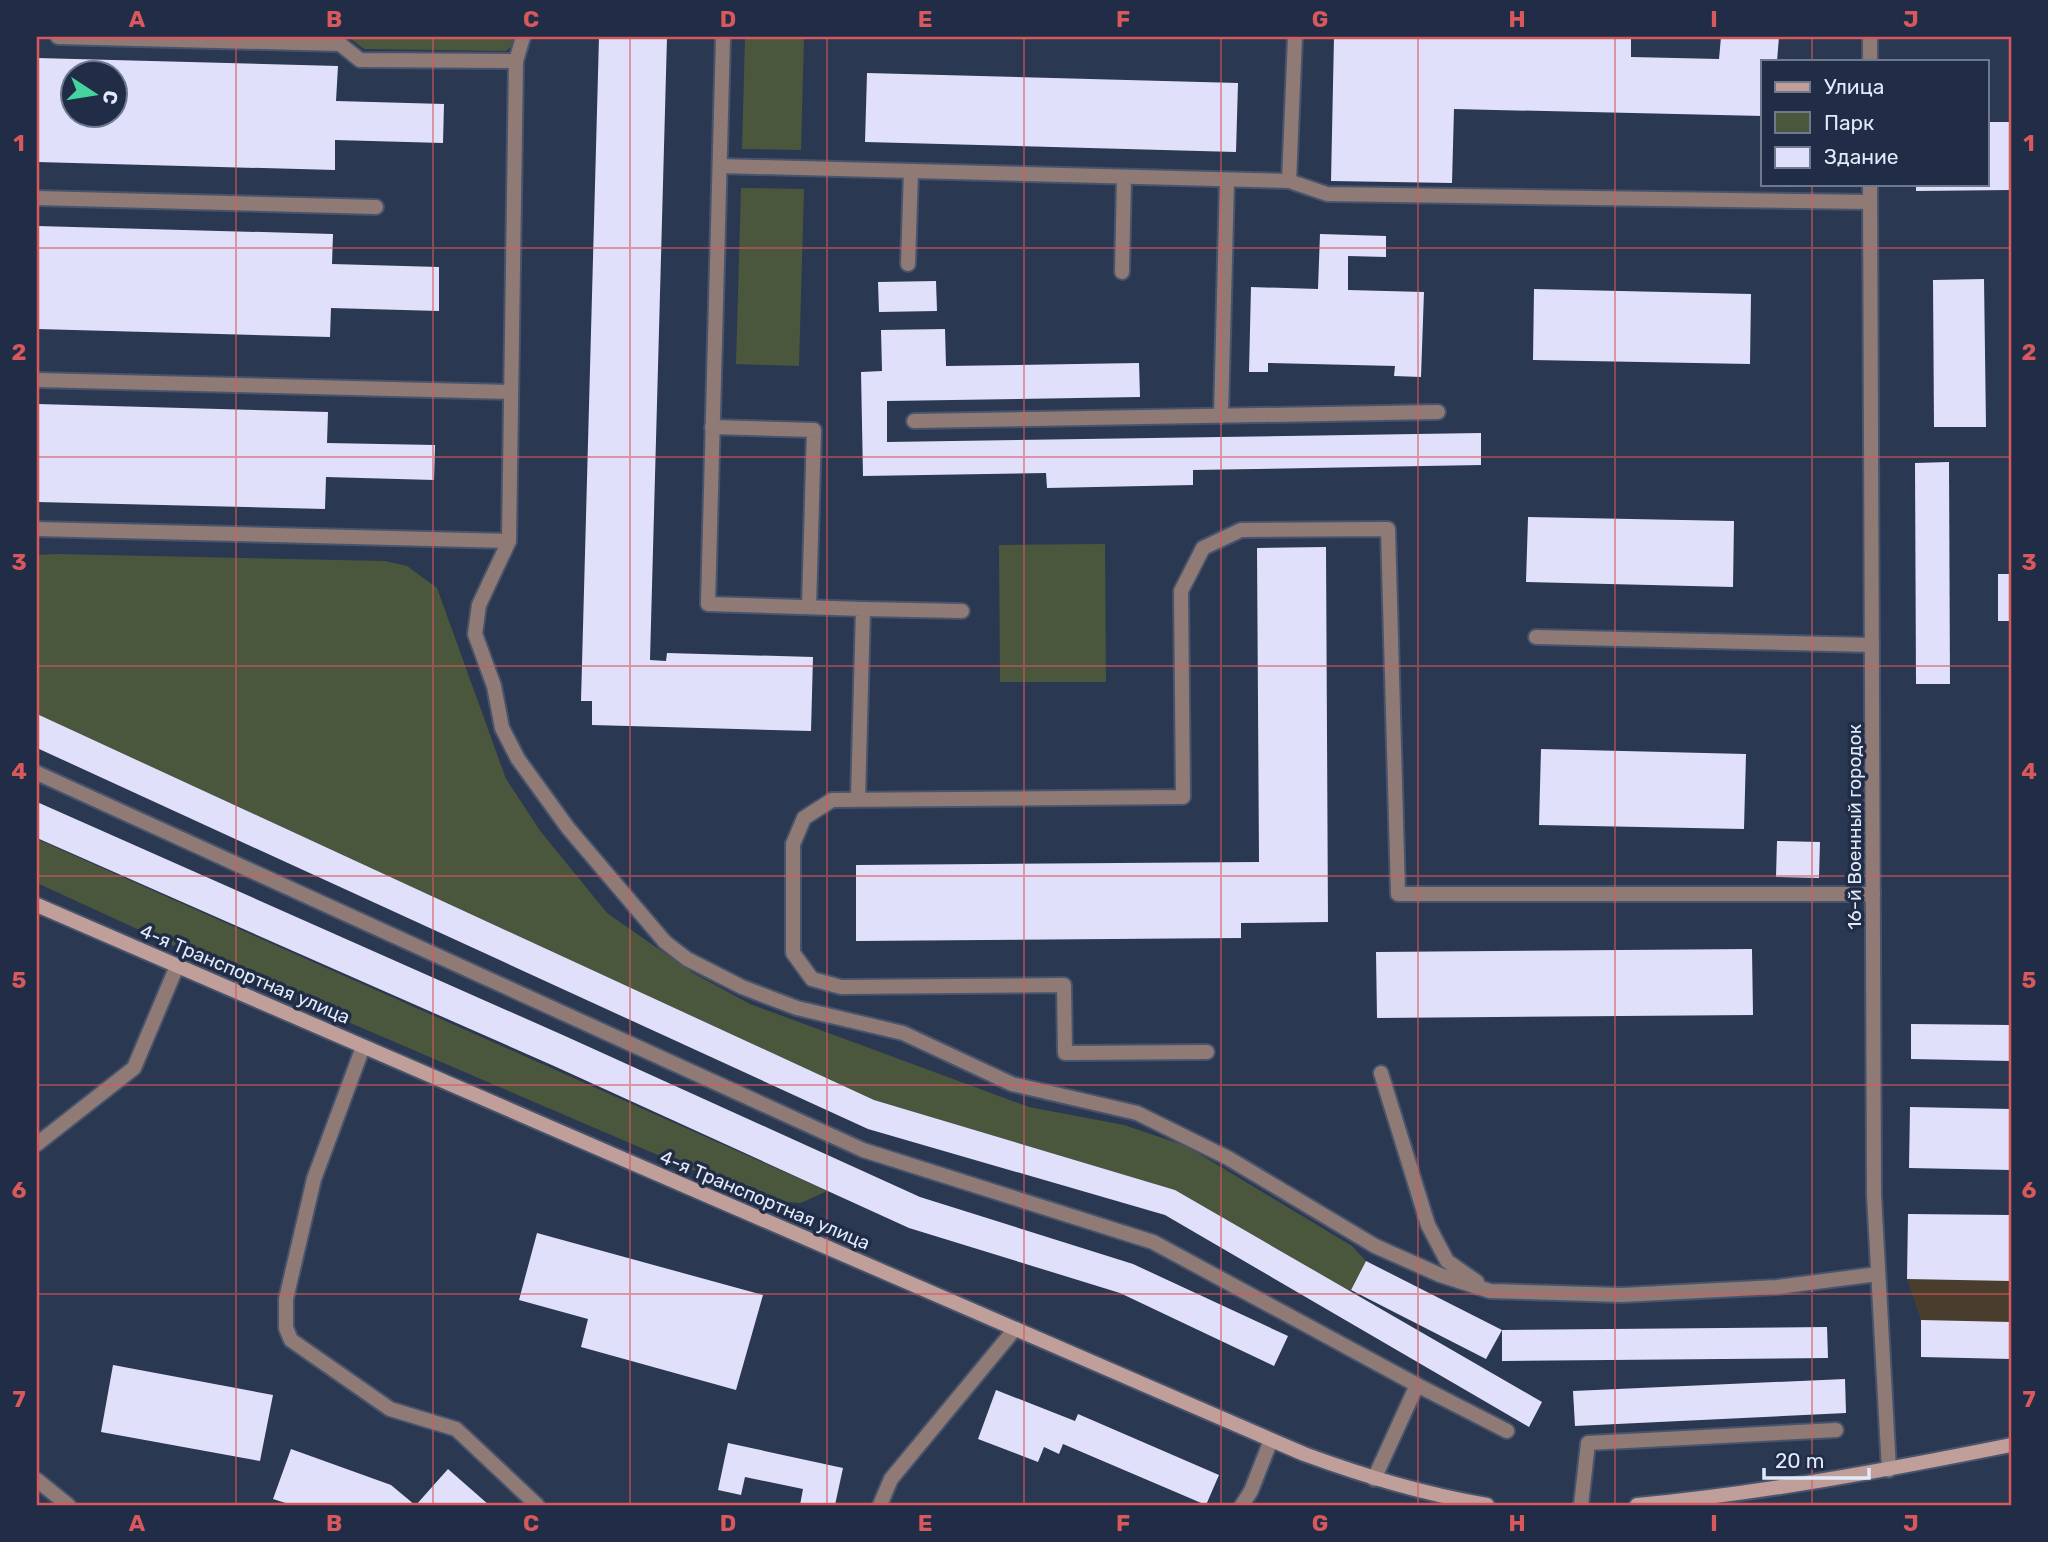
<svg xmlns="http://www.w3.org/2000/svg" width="2048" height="1542" font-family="Rubik,sans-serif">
<rect width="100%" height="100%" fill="#2b3851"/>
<path fill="#493e2e" d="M 1908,1247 L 2011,1247 L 2011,1359 L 1921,1357 L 1921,1320 L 1907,1279 Z"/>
<g fill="#4a573c">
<path d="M 348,37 L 515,37 L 514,44 L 506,51 L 364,49 Z"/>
<path d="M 745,37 L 804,37 L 801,150 L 742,149 Z"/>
<path d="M 741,188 L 804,189 L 799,366 L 736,364 Z"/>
<path d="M 1105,544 L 1106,682 L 1000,682 L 999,545 Z"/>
<path d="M 57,554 L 385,561 L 407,566 L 437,588 L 506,779 L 541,832 L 607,913 L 693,973 L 750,1004 L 1029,1107 L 1124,1125 L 1186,1146 L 1352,1246 L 1366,1261 L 1350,1291 L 1175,1190 L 874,1100 L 37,714 L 37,555 Z"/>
<path d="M 37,839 L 827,1191 L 801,1203 L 765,1201 L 220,967 L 37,883 Z"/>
</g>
<g fill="#e1e0fb" fill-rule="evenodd">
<path d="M 599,37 L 667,37 L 650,660 L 666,661 L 667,653 L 813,657 L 811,731 L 592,725 L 592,701 L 581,701 Z"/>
<path d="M 1334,37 L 1631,37 L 1631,57 L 1719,59 L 1721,37 L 1779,37 L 1777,61 L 1763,61 L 1763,116 L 1454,109 L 1452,183 L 1331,181 Z"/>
<path d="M 37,58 L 338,66 L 336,101 L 444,104 L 443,143 L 335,140 L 335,170 L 37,162 ZM 74,74 L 116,74 L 116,116 L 74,116 Z"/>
<path d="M 867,73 L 1238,83 L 1236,152 L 865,142 Z"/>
<path d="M 1987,122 L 2011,122 L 2011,190 L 1916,191 L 1916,184 L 1987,184 Z"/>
<path d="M 37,226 L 333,234 L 332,264 L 439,267 L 439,311 L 331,308 L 330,337 L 37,329 Z"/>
<path d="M 1320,234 L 1386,236 L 1386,257 L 1348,256 L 1348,290 L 1424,292 L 1421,377 L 1394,376 L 1395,366 L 1268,363 L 1268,372 L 1249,372 L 1251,287 L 1318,289 Z"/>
<path d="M 1984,279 L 1986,427 L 1934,427 L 1933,280 Z"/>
<path d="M 936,281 L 937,311 L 879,312 L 878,282 Z"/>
<path d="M 1534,289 L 1751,294 L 1750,364 L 1533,360 Z"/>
<path d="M 945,329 L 946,366 L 1139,363 L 1140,397 L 887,401 L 887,442 L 1481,433 L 1481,465 L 1193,470 L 1193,485 L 1047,488 L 1046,473 L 863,476 L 861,372 L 882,371 L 881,330 Z"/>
<path d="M 37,404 L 328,412 L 327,443 L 435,445 L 434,480 L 326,477 L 325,509 L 37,502 Z"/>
<path d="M 1949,462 L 1950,684 L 1916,684 L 1915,463 Z"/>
<path d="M 1528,517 L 1734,521 L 1733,587 L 1526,582 Z"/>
<path d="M 1326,547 L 1328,922 L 1241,923 L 1241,938 L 856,941 L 856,865 L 1259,862 L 1257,548 Z"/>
<rect x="1998" y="574" width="13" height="47"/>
<path d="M 37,714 L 874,1100 L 1175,1190 L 1542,1402 L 1529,1427 L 1165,1215 L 868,1129 L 37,748 Z"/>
<path d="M 1541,749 L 1746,754 L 1744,829 L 1539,825 Z"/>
<path d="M 37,802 L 565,1036 L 920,1197 L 1133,1264 L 1288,1336 L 1274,1366 L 1120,1293 L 909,1228 L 554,1066 L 37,838 Z"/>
<path d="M 1777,841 L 1820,842 L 1819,878 L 1776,877 Z"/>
<path d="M 1752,949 L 1753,1015 L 1377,1018 L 1376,952 Z"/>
<path d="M 1911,1024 L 2011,1025 L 2011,1061 L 1911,1059 Z"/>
<path d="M 1910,1107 L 2011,1109 L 2011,1170 L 1909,1168 Z"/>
<path d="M 1908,1214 L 2011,1215 L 2011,1281 L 1907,1279 Z"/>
<path d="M 537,1233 L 763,1295 L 736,1390 L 581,1347 L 588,1319 L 519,1300 Z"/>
<path d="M 1366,1261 L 1502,1330 L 1827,1327 L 1828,1358 L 1502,1361 L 1502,1330 L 1486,1359 L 1351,1290 Z"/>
<path d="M 1921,1320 L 2011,1322 L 2011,1359 L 1921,1357 Z"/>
<path d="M 113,1365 L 273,1395 L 260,1461 L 101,1432 Z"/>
<path d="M 1845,1379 L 1846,1413 L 1575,1426 L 1573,1391 Z"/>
<path d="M 996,1390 L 1075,1421 L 1078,1414 L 1219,1475 L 1206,1505 L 1063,1444 L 1059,1454 L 1044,1447 L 1038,1462 L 978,1439 Z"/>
<path d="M 728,1443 L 843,1468 L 835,1505 L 800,1505 L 803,1489 L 745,1477 L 741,1495 L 718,1490 Z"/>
<path d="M 291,1449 L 391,1485 L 415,1505 L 292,1505 L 273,1499 Z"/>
<path d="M 448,1469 L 489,1505 L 416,1505 Z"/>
</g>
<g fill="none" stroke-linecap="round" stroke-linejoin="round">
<g stroke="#48546c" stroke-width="18">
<g id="service">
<path d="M 58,37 L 340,44 L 360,60 L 516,61"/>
<path d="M 523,37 L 516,61 L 509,541 L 479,605 L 475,634 L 494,686 L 502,728 L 518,759 L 568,828 L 665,942 L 687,959 L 742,987 L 797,1008 L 903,1033 L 1012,1084 L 1137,1113 L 1228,1158 L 1375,1246 L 1440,1275 L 1490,1291 L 1622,1295 L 1777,1287 L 1878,1274"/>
<path d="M 723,37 L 708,604 L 863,609 L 858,799"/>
<path d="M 720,166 L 1289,181 L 1327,194 L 1870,202"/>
<path d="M 1289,181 L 1295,37"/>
<path d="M 37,198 L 376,207"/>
<path d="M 908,264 L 911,171"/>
<path d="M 1122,272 L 1124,177"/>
<path d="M 37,380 L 511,392"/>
<path d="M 1221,416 L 1227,180"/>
<path d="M 914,421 L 1438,412"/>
<path d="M 712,427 L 814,430 L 809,607"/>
<path d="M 37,529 L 509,541"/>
<path d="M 863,609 L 962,611"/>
<path d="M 1536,637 L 1872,645"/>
<path d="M 37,773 L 863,1150 L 1153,1242 L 1417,1385 L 1507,1431"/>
<path d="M 363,1047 L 314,1179 L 286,1299 L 286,1328 L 291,1340 L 390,1409 L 456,1429 L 537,1505"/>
<path d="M 1207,1052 L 1065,1053 L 1064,985 L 841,987 L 812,979 L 793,953 L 793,844 L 804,818 L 832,800 L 1183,797 L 1181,591 L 1203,548 L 1241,530 L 1388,529 L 1398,894 L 1873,894"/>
<path d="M 1381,1073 L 1428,1225 L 1447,1261 L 1477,1282"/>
<path d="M 37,1144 L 134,1068 L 177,966"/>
<path d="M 1374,1479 L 1417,1385"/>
<path d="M 37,1480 L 68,1505"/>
<path d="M 880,1505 L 891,1479 L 1015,1329"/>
<path d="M 1242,1505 L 1251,1491 L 1271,1440"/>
<path d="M 1581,1505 L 1588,1443 L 1836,1430"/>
</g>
</g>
<g stroke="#48546c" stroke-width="18">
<g id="minor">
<path d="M 1870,37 L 1870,61"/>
<path d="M 1870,184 L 1874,1195 L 1889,1470"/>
</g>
</g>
<g stroke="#48546c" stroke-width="18">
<g id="secondary">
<path d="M 37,905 L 1304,1454 C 1367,1477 1421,1493 1487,1505"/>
<path d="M 1637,1505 C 1763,1493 1887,1470 2011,1445"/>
</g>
</g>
<use href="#service" stroke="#8f7a76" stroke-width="14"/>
<use href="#minor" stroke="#8f7a76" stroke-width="14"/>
<use href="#secondary" stroke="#c09e99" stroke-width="14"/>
</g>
<path fill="none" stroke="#d9585c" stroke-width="2" stroke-opacity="0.55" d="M 236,37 L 236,1505M 433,37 L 433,1505M 630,37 L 630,1505M 827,37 L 827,1505M 1024,37 L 1024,1505M 1221,37 L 1221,1505M 1418,37 L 1418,1505M 1615,37 L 1615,1505M 1812,37 L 1812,61M 1812,184 L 1812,1505M 37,248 L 2011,248M 37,457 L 2011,457M 37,666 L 2011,666M 37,876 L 2011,876M 37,1085 L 2011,1085M 37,1294 L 2011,1294"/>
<g text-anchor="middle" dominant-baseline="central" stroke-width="7" stroke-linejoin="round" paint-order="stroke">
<g font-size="19" fill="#e1eafa" stroke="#212d46">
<text transform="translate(1854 827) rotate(-90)">16-й Военный городок</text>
<text transform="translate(245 974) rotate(23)">4-я Транспортная улица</text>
<text transform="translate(765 1200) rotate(23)">4-я Транспортная улица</text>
</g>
</g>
<rect width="2048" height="1542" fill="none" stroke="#212d46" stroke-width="77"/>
<rect x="1761" y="60" width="228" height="126" fill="#212d46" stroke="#6e798e" stroke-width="2"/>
<rect x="1775" y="82" width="35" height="10" fill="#c09e99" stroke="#6e798e" stroke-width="2"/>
<text x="1824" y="94" font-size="21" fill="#e1eafa">Улица</text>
<rect x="1775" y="112" width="35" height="21" fill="#4a573c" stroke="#6e798e" stroke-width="2"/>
<text x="1824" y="130" font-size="21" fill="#e1eafa">Парк</text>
<rect x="1775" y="147" width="35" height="21" fill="#e1e0fb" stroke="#6e798e" stroke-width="2"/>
<text x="1824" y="164" font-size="21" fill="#e1eafa">Здание</text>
<g transform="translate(94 94) rotate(102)"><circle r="33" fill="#212d46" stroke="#6e798e" stroke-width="2"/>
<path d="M0-5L12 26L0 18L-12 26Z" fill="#45d49f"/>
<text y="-10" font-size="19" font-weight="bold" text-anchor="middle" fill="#e1eafa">С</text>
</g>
<path d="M1764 1468v10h105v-10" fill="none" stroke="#e1eafa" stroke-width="3.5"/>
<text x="1775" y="1468" font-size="21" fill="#e1eafa" stroke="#212d46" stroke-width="5" paint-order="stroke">20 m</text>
<rect x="38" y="38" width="1972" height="1466" fill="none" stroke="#d9585c" stroke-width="2.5"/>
<g font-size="23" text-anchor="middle" font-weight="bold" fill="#d9585c">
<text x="137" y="27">A</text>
<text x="334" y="27">B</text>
<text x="531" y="27">C</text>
<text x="728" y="27">D</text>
<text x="925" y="27">E</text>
<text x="1123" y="27">F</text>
<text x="1320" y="27">G</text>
<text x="1517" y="27">H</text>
<text x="1714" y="27">I</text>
<text x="1911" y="27">J</text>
<text x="19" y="151">1</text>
<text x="2029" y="151">1</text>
<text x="19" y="360">2</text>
<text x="2029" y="360">2</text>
<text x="19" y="570">3</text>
<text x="2029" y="570">3</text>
<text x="19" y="779">4</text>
<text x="2029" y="779">4</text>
<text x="19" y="988">5</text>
<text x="2029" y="988">5</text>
<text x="19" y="1198">6</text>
<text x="2029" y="1198">6</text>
<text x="19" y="1407">7</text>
<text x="2029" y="1407">7</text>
<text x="137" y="1531">A</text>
<text x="334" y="1531">B</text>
<text x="531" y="1531">C</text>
<text x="728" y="1531">D</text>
<text x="925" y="1531">E</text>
<text x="1123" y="1531">F</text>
<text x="1320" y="1531">G</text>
<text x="1517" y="1531">H</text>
<text x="1714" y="1531">I</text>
<text x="1911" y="1531">J</text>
</g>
</svg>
